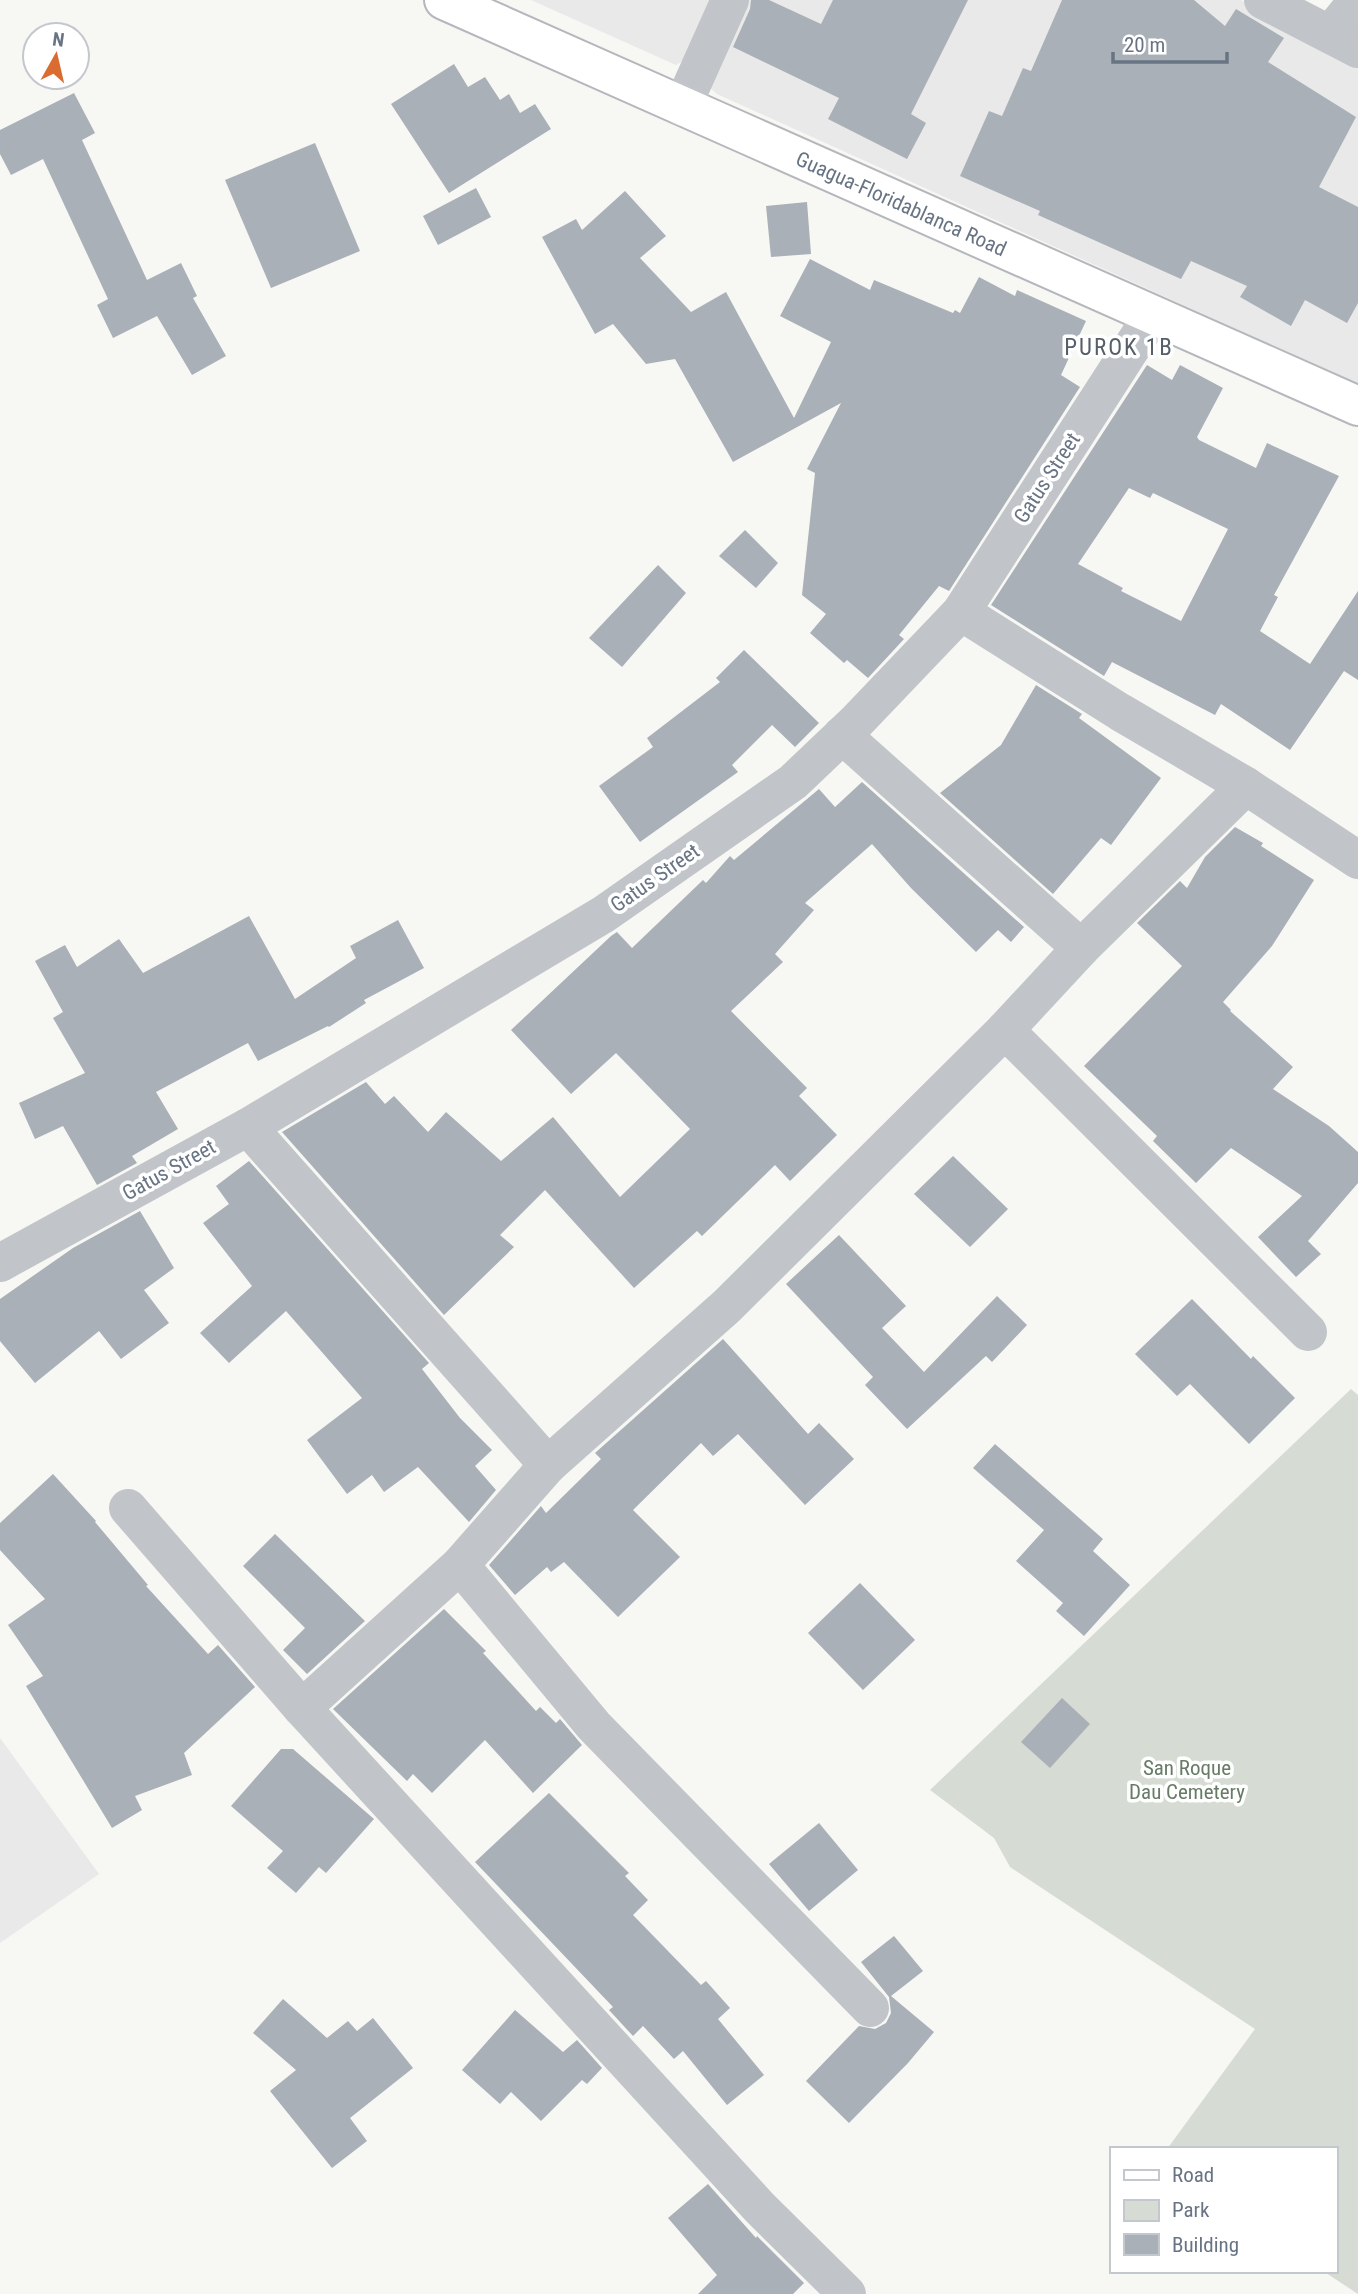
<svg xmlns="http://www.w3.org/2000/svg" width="1358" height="2294" font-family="'Roboto Condensed',sans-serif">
<rect width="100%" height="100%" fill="#f7f7f4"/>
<g fill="#e8e9e8">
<path d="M 531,0 L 713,0 L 690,56 L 676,65 Z"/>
<path d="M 739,0 L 1241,0 L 1358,62 L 1358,384 L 717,94 L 707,85 Z"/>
<path d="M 0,1738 L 99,1874 L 0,1943 Z"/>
</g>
<path fill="#d6dcd4" d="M 1351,1389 L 1358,1395 L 1358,2294 L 1323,2271 L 1335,2271 L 1335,2149 L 1167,2149 L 1255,2029 L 1010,1867 L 994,1838 L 930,1790 Z"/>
<g fill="#aab0b7" fill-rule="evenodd">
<path d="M 751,0 L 769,0 L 821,24 L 833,0 L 968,0 L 911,114 L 926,123 L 907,159 L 828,119 L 839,98 L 733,47 L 750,9 Z"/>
<path d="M 1062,0 L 1194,0 L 1225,26 L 1236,9 L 1284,38 L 1268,62 L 1356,117 L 1319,187 L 1358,207 L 1358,303 L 1347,323 L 1305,300 L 1291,326 L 1240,297 L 1247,286 L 1191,261 L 1181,279 L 1038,215 L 1040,211 L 960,176 L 989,111 L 1002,116 L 1023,68 L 1031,71 Z"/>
<path d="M 454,64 L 468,87 L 485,77 L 500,100 L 509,94 L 520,113 L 535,104 L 551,129 L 449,193 L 391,104 Z"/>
<path d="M 74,93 L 95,133 L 82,140 L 147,280 L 181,263 L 197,296 L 193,298 L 226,356 L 192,375 L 157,316 L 113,338 L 97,305 L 108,299 L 43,159 L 11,175 L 0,154 L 0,130 Z"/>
<path d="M 315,143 L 360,251 L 271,288 L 225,180 Z"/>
<path d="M 476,188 L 491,217 L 438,245 L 423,216 Z"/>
<path d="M 625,191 L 666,236 L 640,258 L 691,312 L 726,292 L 794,418 L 831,342 L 780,316 L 810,259 L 870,290 L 874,280 L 953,313 L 955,310 L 960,313 L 979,277 L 1015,296 L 1017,290 L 1086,321 L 1061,375 L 1080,387 L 949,591 L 939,586 L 899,635 L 904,639 L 868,678 L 847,660 L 844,663 L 810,633 L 826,614 L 802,595 L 815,473 L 807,469 L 841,403 L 733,462 L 675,359 L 646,364 L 613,324 L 595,334 L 542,237 L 576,219 L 582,230 Z"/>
<path d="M 807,202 L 811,254 L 771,257 L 766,206 Z"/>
<path d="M 1147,365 L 1172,380 L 1180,365 L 1223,388 L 1197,437 L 1199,440 L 1256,468 L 1267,443 L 1339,476 L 1274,595 L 1278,597 L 1260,631 L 1310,664 L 1358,591 L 1358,680 L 1344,671 L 1290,750 L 1221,704 L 1215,715 L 1112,662 L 1104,676 L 991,605 ZM 1129,488 L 1150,498 L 1153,493 L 1228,529 L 1181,621 L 1121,591 L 1123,588 L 1078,564 Z"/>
<path d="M 745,530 L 778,563 L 756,588 L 719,556 Z"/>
<path d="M 658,565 L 686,593 L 622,667 L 589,638 Z"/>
<path d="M 744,650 L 819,723 L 795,747 L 772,725 L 732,765 L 738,772 L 640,842 L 599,786 L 653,747 L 647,738 L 720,682 L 716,678 Z"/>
<path d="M 1036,685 L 1082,714 L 1079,718 L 1161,778 L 1111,845 L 1101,838 L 1053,894 L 940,793 L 1001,745 Z"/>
<path d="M 862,782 L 1024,927 L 1011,942 L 998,930 L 976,952 L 911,888 L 872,844 L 805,903 L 814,910 L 775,954 L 783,962 L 731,1011 L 807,1088 L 799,1096 L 837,1135 L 790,1181 L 775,1165 L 702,1236 L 697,1231 L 634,1288 L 545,1190 L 500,1235 L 514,1247 L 444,1315 L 282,1132 L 366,1082 L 385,1104 L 394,1096 L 428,1132 L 446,1112 L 501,1161 L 553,1117 L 620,1197 L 690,1129 L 616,1053 L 571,1094 L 511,1030 L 611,936 L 617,932 L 632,948 L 703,880 L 706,883 L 730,856 L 734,860 L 819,789 L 835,807 Z"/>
<path d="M 1235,827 L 1263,843 L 1261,846 L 1314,880 L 1272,946 L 1223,1002 L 1231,1010 L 1230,1011 L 1293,1067 L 1273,1089 L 1329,1126 L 1358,1152 L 1358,1183 L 1308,1241 L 1321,1254 L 1296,1277 L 1258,1237 L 1302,1196 L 1231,1148 L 1196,1183 L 1153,1141 L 1157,1136 L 1084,1066 L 1182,966 L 1137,923 L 1180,881 L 1187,888 L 1205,857 Z"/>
<path d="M 249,916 L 295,999 L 356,958 L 350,946 L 398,920 L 424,968 L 364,1000 L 366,1003 L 329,1027 L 328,1026 L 258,1061 L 248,1043 L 156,1092 L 178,1129 L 132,1156 L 137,1163 L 97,1185 L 63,1126 L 35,1139 L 19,1103 L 85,1073 L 53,1018 L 63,1012 L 35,961 L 65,945 L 77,967 L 119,939 L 143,973 Z"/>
<path d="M 953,1156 L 1008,1209 L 970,1247 L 914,1194 Z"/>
<path d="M 249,1161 L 429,1363 L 422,1369 L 460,1418 L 492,1450 L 475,1466 L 496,1490 L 469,1522 L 418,1467 L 384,1492 L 372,1475 L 347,1494 L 307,1440 L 362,1398 L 286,1311 L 229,1363 L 200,1333 L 252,1286 L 203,1223 L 229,1204 L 216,1186 Z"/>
<path d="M 140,1211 L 174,1268 L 144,1290 L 169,1323 L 121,1359 L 99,1331 L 35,1383 L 0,1341 L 0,1299 L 73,1248 Z"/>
<path d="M 839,1235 L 906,1306 L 882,1328 L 924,1372 L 997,1296 L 1027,1325 L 992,1362 L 986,1356 L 907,1429 L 865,1385 L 873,1377 L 786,1284 Z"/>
<path d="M 1192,1299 L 1251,1359 L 1253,1356 L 1295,1398 L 1249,1444 L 1190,1384 L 1177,1396 L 1135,1354 Z"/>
<path d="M 723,1339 L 808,1434 L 819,1423 L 854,1459 L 805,1505 L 738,1434 L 713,1456 L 701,1443 L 633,1510 L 680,1557 L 618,1617 L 564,1562 L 551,1572 L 547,1567 L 515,1595 L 489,1565 L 541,1506 L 546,1513 L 601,1459 L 595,1453 Z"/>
<path d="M 995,1444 L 1103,1539 L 1093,1551 L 1130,1585 L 1084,1636 L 1056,1611 L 1063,1603 L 1016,1561 L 1044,1530 L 973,1468 Z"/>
<path d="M 53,1474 L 96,1521 L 95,1522 L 148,1585 L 146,1586 L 208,1654 L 218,1645 L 255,1687 L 184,1753 L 192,1775 L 135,1796 L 142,1810 L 112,1828 L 26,1686 L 43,1676 L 8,1625 L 45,1599 L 0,1550 L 0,1523 Z"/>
<path d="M 275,1534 L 365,1621 L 307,1674 L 283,1650 L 305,1628 L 243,1566 Z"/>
<path d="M 860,1583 L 915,1640 L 863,1690 L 808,1633 Z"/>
<path d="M 444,1609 L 486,1651 L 483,1653 L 536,1711 L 540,1707 L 556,1723 L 560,1719 L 582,1745 L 533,1793 L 485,1740 L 432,1793 L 413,1774 L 407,1781 L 333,1709 Z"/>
<path d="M 1062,1698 L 1090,1724 L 1050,1768 L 1021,1742 Z"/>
<path d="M 281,1749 L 293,1749 L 374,1819 L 326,1873 L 319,1867 L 296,1893 L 267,1868 L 283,1851 L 231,1806 Z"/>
<path d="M 549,1793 L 629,1873 L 625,1876 L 648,1900 L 633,1915 L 701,1985 L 706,1981 L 730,2008 L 718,2019 L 764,2075 L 727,2105 L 683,2051 L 674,2059 L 643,2026 L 633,2036 L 609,2010 L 613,2007 L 475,1862 Z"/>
<path d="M 819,1823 L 858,1870 L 809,1911 L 769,1864 Z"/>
<path d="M 894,1936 L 923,1971 L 891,1996 L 934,2032 L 908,2063 L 849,2123 L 806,2081 L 859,2026 L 875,2029 L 886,2023 L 891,2013 L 889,1997 L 861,1962 Z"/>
<path d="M 283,1999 L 327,2038 L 348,2021 L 357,2031 L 373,2018 L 413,2068 L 350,2118 L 367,2141 L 332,2168 L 270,2091 L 296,2070 L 253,2033 Z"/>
<path d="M 515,2010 L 563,2052 L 577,2040 L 602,2068 L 587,2084 L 582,2080 L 541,2121 L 511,2092 L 500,2104 L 462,2070 Z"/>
<path d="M 708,2184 L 756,2238 L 757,2236 L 804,2283 L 793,2294 L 698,2294 L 717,2275 L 668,2218 Z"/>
</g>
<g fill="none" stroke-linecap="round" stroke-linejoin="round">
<g stroke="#b4b8bc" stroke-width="42">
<path id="primary" d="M 444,0 L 1358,406"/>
</g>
<g stroke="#c1c4c8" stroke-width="38">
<path d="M 1263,0 L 1358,49"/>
<path d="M 1330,34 L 1358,0"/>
<path d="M 682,107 L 730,0"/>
<path d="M 961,612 L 1120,712 L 1246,786 L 1358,860"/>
<path d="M 842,735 L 1081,948"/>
<path d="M 1005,1030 L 1308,1332"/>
<path d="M 248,1127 L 548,1465 L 727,1306 L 1005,1030 L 1081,948 L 1246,786"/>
<path d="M 0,1263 L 248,1127 L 604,914 L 793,782 L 855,723 L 961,612 L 1152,316"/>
<path d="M 128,1508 L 302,1708 L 760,2208 L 847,2294"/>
<path d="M 460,1565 L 594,1726 L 870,2008"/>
<path d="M 302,1708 L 460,1565 L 548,1465"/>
</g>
<use href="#primary" stroke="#fff" stroke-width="38"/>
</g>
<g text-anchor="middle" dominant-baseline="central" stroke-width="7" stroke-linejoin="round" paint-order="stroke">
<g font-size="21" fill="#687484" stroke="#fff">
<text transform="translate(901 204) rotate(24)">Guagua-Floridablanca Road</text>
<text transform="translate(1047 478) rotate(-57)">Gatus Street</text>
<text transform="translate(655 878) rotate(-35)">Gatus Street</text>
<text transform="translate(169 1170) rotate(-29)">Gatus Street</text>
</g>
<g font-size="21" fill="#687b66" stroke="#fff">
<text x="1187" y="1768">San Roque<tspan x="1187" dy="24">Dau Cemetery</tspan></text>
</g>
<g font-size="23" letter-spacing="2" fill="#555e69" stroke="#fff">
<text x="1119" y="347">PUROK 1B</text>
</g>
</g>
<rect x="1110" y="2147" width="228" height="126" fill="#ffffff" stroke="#c3c7ce" stroke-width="2"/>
<rect x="1124" y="2170" width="35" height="10" fill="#ffffff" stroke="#c3c7ce" stroke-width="2"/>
<text x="1172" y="2182" font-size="21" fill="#687484">Road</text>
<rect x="1124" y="2200" width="35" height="21" fill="#d6dcd4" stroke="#c3c7ce" stroke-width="2"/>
<text x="1172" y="2217" font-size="21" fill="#687484">Park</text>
<rect x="1124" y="2234" width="35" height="21" fill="#aab0b7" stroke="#c3c7ce" stroke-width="2"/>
<text x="1172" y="2252" font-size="21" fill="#687484">Building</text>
<g transform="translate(56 56) rotate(8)"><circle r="33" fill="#ffffff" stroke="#c3c7ce" stroke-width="2"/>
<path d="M0-5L12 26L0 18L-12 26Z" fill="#db6c31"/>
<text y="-10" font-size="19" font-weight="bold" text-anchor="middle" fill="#687484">N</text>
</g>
<path d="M1113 52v10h114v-10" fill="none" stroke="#687484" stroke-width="3.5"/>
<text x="1124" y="52" font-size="21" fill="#687484" stroke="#ffffff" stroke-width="5" paint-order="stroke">20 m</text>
</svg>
